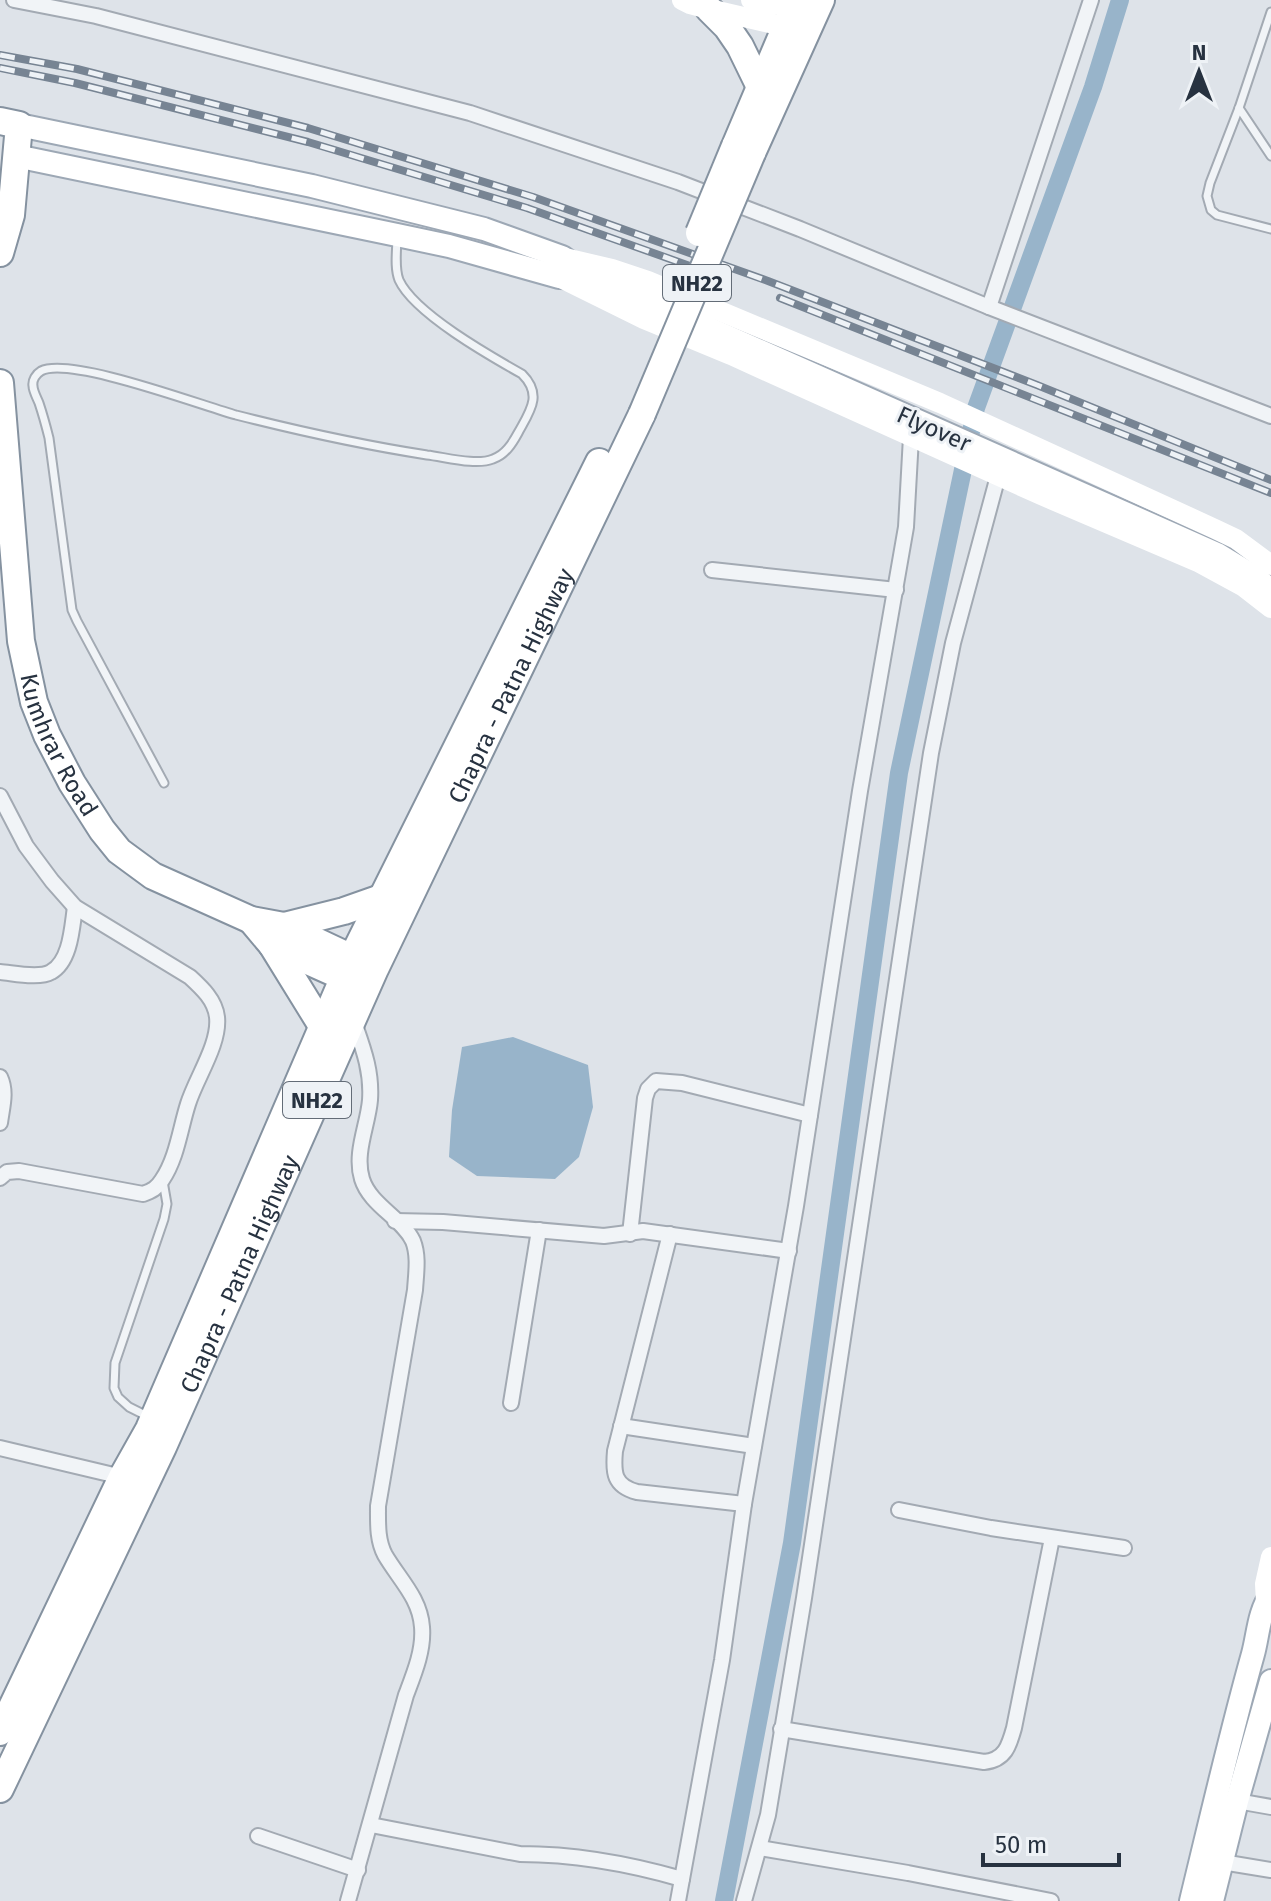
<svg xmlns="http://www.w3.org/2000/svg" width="1271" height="1901" font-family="'Fira Sans',sans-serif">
<rect width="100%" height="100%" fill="#dee3e9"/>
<path fill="#98b4ca" d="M 513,1037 L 588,1065 L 593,1107 L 579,1157 L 555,1179 L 477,1176 L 449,1157 L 452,1110 L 462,1047 Z"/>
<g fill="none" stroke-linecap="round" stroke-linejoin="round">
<path stroke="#98b4ca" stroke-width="18" d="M 724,1901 L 792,1543 L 899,773 L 976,408 L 1093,87 L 1120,0"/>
<g stroke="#a3aab3" stroke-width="11">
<g id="lane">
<path d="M 1271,12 L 1239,108 L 1210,183 L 1207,196 L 1211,210 L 1217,215 L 1271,229"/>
<path d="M 1239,108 L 1271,156"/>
<path d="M 164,783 L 77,621 L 72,610 L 49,438 C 46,426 43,415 39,403 C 37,398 33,391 33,386 C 32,380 36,374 41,371 C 70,356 200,405 236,415 C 299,431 363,445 427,455 C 445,457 476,466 493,459 C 505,455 512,444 518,433 C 530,411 543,395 522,374 C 490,356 414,313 399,280 C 394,267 397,250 397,236"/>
<path d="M 149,1417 L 129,1407 L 118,1397 L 114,1388 L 115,1363 L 164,1219 L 167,1204 L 163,1181"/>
</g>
</g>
<g stroke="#a3aab3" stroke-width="18">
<g id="street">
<path d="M 14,0 L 96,16 L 470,113 L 678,182 L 800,229 L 989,307 L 1271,416"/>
<path d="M 989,307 L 1091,0"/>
<path d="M 712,570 L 896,590"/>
<path d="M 0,796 L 26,846 L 52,881 L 75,907 L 190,977 C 202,988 215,1000 217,1017 C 220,1044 196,1078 188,1104 C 180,1129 177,1158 162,1180 C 157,1188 152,1191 143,1194 L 19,1171 L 7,1172 L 0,1178"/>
<path d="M 0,972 C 13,973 39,979 51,972 C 71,961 72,926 75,907"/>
<path d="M 0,1077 C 7,1092 2,1107 0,1123"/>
<path d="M 395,1221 L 443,1222 L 604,1236 L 643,1231 L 789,1251"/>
<path d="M 630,1234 L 645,1098 L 648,1089 L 656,1081 L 682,1083 L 810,1115"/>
<path d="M 670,1234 L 615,1451 C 613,1473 614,1486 637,1492 L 744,1504"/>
<path d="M 511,1403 L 539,1230"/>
<path d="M 621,1426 L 754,1446"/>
<path d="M 0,1448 L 122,1477"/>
<path d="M 899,1510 L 991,1528 L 1124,1548"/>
<path d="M 781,1729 L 984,1762 C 1005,1760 1009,1746 1014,1728 L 1052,1538"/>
<path d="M 1237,1801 L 1271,1807"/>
<path d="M 371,1825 L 520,1854 C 575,1854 630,1864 682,1879"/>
<path d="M 258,1836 L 358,1870"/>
<path d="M 760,1848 L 908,1873 L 1051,1901"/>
<path d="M 1222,1862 L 1271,1870"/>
<path d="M 348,1901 L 406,1695 C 414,1674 424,1650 422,1627 C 420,1598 399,1579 385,1555 C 377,1540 378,1523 378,1506 L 415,1290 C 416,1274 419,1256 413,1241 C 402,1218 370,1205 362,1179 C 354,1153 368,1125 370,1100 C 372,1071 363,1048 354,1022"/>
<path d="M 678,1901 L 722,1660 L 744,1504 L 796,1206 L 860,791 L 906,527 L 911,437"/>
<path d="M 744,1901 L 768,1815 L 804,1598 L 931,753 L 953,643 L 998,476"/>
</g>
</g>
<g stroke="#9da8b5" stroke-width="26">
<g id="primary">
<path d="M 19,125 L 312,186 L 484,229 L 562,257 L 592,278 L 706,327 L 1217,554 L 1253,576 L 1271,590"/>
<path d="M 16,156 L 397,235 L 449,246 L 559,277 L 592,278"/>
<path d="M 1191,1901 C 1211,1819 1230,1736 1253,1654 C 1258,1636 1259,1610 1271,1596"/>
<path d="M 1212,1901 L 1237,1801 L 1271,1681"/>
</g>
</g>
<g stroke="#8592a0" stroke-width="30">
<g id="highway">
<path d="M 709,9 L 727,27 L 740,46 L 760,87"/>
<path d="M 0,121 L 19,125 L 11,215 L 0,253"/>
<path d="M 735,146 L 797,0"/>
<path d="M 752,153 L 821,0"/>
<path id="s1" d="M 0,383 L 21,641 L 34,702 L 47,735 L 72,783 L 102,830 L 119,851 L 153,876 L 251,920 L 284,926 L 367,965"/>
<path d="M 251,920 L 272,945 L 359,984"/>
<path d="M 284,926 L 344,911 L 381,898"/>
<path d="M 272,945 L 322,1026"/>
<path d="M 0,1732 L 122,1477 L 149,1429 L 352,958 L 599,462"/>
<path id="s2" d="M 0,1789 L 163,1447 L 375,969 L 642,414"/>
</g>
</g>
<use href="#lane" stroke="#f1f4f7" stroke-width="7"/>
<use href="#street" stroke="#f1f4f7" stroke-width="14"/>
<g stroke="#fff" stroke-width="20">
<path d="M 682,0 L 690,4 L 709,9 L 796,29"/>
<path d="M 751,0 L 806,10"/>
<path d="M 565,258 L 612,269 L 648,281 L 940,403 L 1215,529 L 1236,539 L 1271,565"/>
<path d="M 559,277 L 644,319 L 731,355 L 1041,495 L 1198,562 L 1244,587 L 1271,608"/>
<path d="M 1266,1602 L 1265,1584 L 1271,1557"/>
</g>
<use href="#primary" stroke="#fff" stroke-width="22"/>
<use href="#highway" stroke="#fff" stroke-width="26"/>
<g stroke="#778493" stroke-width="8">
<g id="rail">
<path d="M 0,55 L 77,69 L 308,128 L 533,197 L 768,281 L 1037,385 L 1271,480"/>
<path d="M 0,68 L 75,83 L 308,142 L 527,208 L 701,270"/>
<path d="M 780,298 L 1271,493"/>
</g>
</g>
<use href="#rail" stroke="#eef2f6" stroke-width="5" stroke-dasharray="15" stroke-linecap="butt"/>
<g stroke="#8592a0" stroke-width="30" stroke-linecap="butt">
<g id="highway-bridge">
<path d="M 699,233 L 735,146"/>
<path d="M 642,414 L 752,153"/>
</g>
</g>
<use href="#highway-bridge" stroke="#fff" stroke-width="26"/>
</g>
<g text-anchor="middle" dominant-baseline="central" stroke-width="6" stroke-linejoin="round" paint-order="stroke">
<g fill="#eef2f6" stroke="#636c77" stroke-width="2">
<rect x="663" y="265" width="68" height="36" rx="6"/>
<rect x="283" y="1082" width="68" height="36" rx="6"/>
</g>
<g font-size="22" font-weight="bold" fill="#273240">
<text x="697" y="283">NH22</text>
<text x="317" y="1100">NH22</text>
</g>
<g font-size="24" fill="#273240" stroke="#eef2f6">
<text transform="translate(934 429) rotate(24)">Flyover</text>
<text stroke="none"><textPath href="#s2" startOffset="1216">Chapra - Patna Highway</textPath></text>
<text stroke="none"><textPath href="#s1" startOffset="370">Kumhrar Road</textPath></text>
<text stroke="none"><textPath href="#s2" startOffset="568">Chapra - Patna Highway</textPath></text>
</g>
</g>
<g transform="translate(1199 72)" stroke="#eef2f6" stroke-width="6" paint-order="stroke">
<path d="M0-6L14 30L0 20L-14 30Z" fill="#273240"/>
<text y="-12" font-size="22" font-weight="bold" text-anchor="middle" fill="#273240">N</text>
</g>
<path d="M983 1853v12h136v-12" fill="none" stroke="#273240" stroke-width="4"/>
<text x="995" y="1853" font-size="24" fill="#273240" stroke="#eef2f6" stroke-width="6" paint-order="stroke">50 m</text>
</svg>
